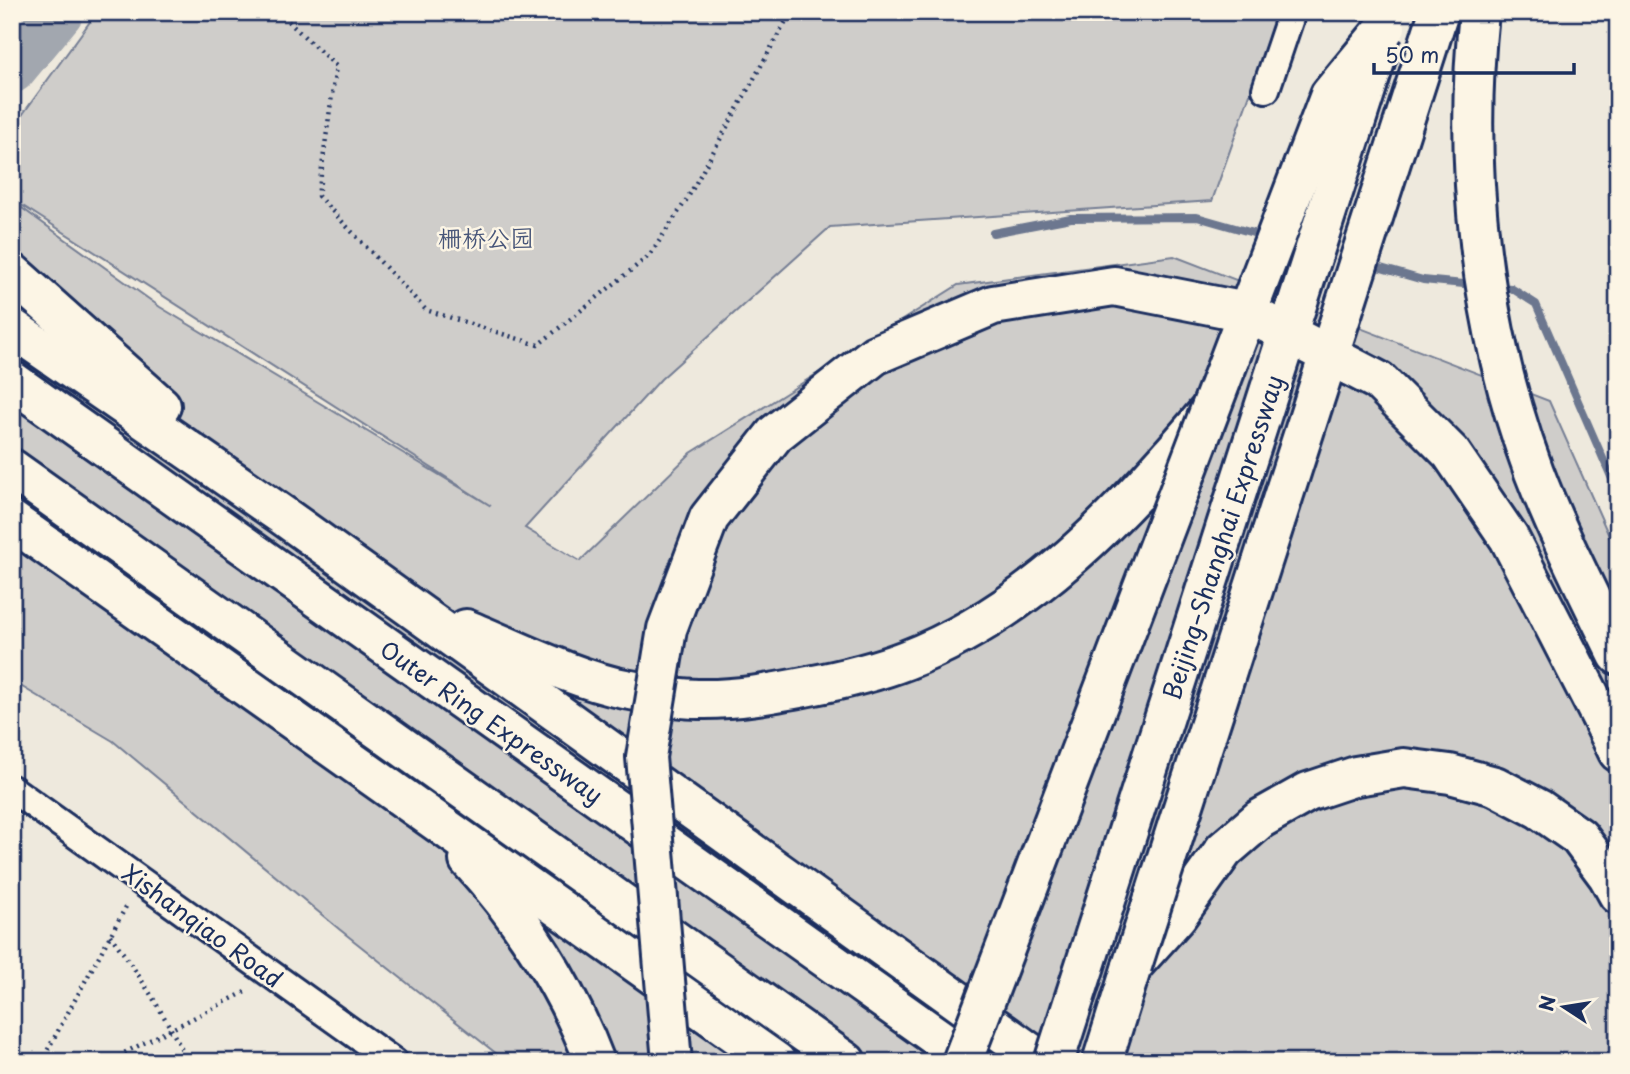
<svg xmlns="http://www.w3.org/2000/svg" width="1630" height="1074" font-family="'Playpen Sans','LXGW WenKai TC',sans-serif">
<rect width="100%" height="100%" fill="#eee9dd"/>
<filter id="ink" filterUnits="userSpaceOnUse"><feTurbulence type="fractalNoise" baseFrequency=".0143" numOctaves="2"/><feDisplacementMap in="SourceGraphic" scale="14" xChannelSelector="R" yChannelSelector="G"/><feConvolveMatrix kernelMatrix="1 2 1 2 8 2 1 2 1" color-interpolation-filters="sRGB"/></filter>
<g filter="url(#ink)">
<path fill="#cfcdca" stroke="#757e94" stroke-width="2" d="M 97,12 L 1279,12 L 1212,201 L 830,227 L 661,379 L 525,528 L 580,561 L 691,453 L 958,285 L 1174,256 L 1549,401 L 1618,556 L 1618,1062 L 507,1062 L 339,929 L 113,741 L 12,681 L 12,201 L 160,307 L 491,506 L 12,199 L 12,129 Z"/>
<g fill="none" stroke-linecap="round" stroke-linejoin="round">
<g stroke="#6c778f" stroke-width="8">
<path d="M 993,233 L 1071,218 L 1197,217 L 1267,237"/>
<path d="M 1367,264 L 1423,280 L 1474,285"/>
<path d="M 1498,287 L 1511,288 L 1536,304 L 1618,493"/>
</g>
<path stroke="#a2a7af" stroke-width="47" d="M 12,70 L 60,12"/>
<g stroke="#1b2f5e" stroke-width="32">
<g id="minor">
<path d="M 1266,89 L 1292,12"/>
<path d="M 12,789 L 394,1062"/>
</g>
</g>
<g stroke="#1b2f5e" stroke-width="44">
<g id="highway">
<path d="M 1479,12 C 1463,166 1480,327 1534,472 C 1558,535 1589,595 1618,655"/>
<path d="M 12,273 L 161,406"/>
<path d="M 1352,283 L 1439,12"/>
<path d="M 12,328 L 282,515 L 1043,1062"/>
<path d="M 12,381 L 972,1062"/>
<path d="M 12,469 L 846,1062"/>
<path d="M 12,521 L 776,1062"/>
<path d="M 466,629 C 515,649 573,679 625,689 C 648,693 675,699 698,699 C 735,700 773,693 809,686 C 841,680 875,672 906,660 C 1030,612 1123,513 1207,413"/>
<path d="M 1601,717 L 1618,752"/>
<path d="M 469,860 C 522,918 567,988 595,1062"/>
<path d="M 1102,1062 L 1132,966 L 1177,916 L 1224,850 L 1260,819 L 1308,792 L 1356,776 L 1404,768 L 1450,774 L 1495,786 L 1539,809 L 1579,837 L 1608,876 L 1618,894"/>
</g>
</g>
<g stroke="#1b2f5e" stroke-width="4.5" stroke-dasharray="2 5" stroke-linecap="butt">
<path d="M 278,12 L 336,66 L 318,196 L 426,310 L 538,345 L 650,255 L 687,199 L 791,12"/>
<path d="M 110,935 C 140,975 166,1017 188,1062"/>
<path d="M 41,1062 L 128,903"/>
<path d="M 114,1062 L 124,1053 L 249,990"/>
</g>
<use href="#minor" stroke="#fcf5e5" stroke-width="26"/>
<use href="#highway" stroke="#fcf5e5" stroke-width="38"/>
<g stroke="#1b2f5e" stroke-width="44" stroke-linecap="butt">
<g id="highway-bridge">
<path d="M 1132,966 L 1352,283"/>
<path d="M 672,1062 L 646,757 L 667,629 L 709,518 L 775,434 L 875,355 L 993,305 L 1114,286 L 1246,312 L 1379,381 L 1451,453 L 1509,538 L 1601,717"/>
<path d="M 962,1062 L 1330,95 L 1386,27"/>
<path d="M 1054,1062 L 1380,46"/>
</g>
</g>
<use href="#highway-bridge" stroke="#fcf5e5" stroke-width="38"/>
</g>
</g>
<g text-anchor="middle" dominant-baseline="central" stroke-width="5" stroke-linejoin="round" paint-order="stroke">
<g font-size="24" fill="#485679" stroke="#fcf5e5">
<text x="486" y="237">栅桥公园</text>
</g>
<g font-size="24" fill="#1b2f5e" stroke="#fcf5e5">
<text transform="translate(1222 537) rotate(-72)">Beijing–Shanghai Expressway</text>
<text transform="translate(492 721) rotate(35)">Outer Ring Expressway</text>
<text transform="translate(203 925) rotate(36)">Xishanqiao Road</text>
</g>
</g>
<rect width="1630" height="1074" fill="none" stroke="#fcf5e5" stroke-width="42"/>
<rect x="21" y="21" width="1588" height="1032" fill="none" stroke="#1b2f5e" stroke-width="2.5" filter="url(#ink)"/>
<g transform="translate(1564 1007) rotate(282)" stroke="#fcf5e5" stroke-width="5" paint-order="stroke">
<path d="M0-5L12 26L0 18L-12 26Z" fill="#1b2f5e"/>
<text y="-10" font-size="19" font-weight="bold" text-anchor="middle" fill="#1b2f5e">N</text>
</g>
<path d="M1374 63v10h200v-10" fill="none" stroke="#1b2f5e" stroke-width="3.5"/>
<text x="1385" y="63" font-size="21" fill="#1b2f5e" stroke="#fcf5e5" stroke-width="5" paint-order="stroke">50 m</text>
</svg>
